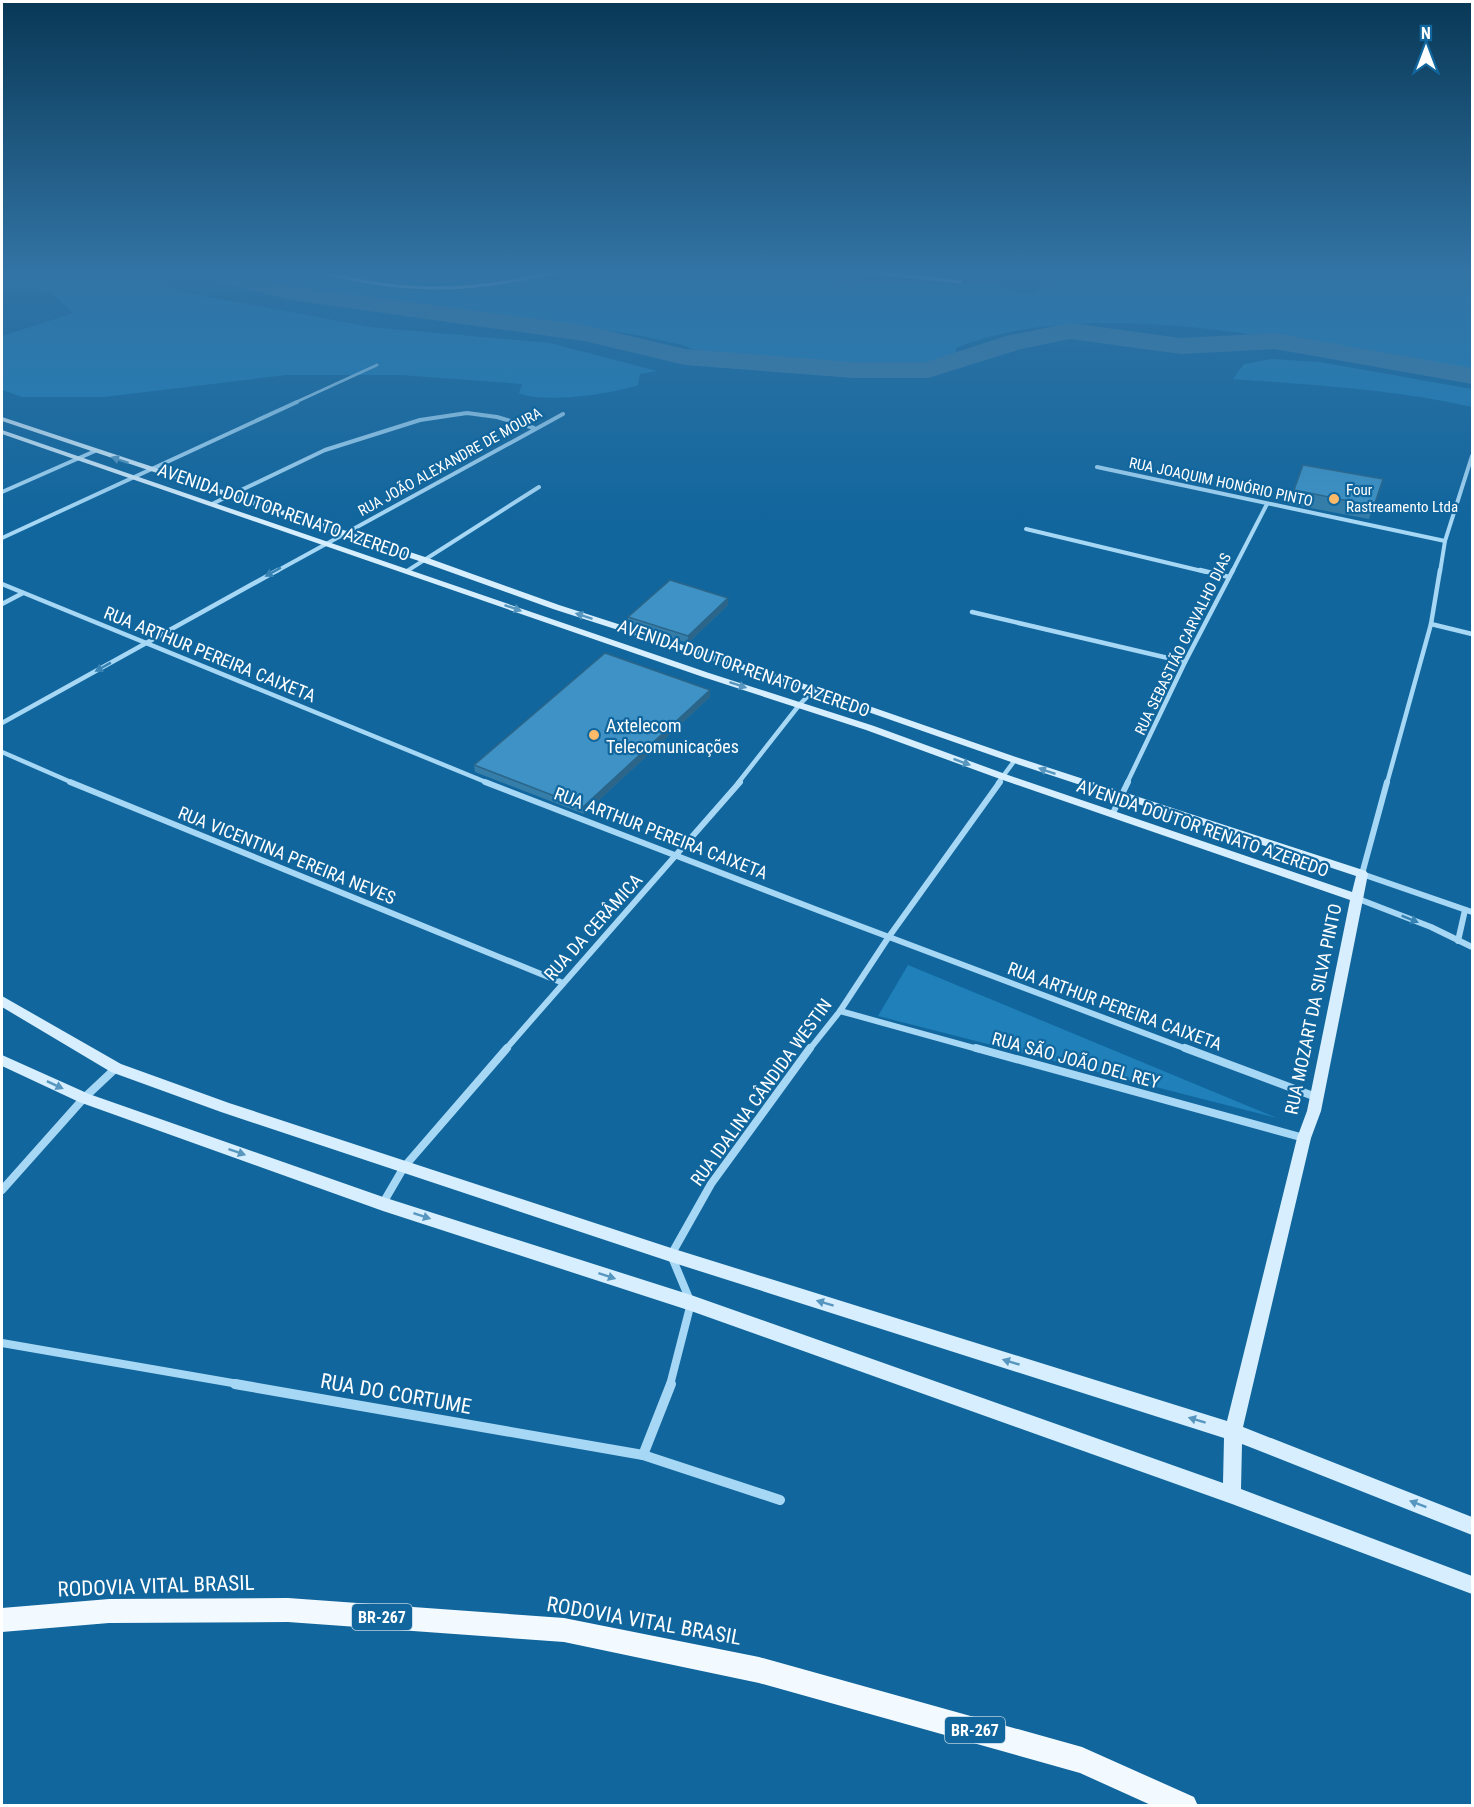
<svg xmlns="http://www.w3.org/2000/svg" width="1474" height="1807" font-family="'Roboto Condensed',sans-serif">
<rect width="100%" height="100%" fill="#11669d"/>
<g fill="#1f80ba">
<path d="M 2,269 L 165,269 L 162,284 L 182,292 L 371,327 L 550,343 L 657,371 L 640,374 L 638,385 C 613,394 543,404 519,393 L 522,384 L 400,375 L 286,375 L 104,397 L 22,397 L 2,390 L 2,336 L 74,313 L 50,292 L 2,289 Z"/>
<path d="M 247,269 L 537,269 L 541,278 L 549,281 L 569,281 L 629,269 L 838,269 L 820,272 L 820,278 L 830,281 L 889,285 L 997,285 L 1021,294 L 1031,294 L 1067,273 L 1064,269 L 1472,269 L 1472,373 C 1415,359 1356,350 1298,341 C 1193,325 1057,307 956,348 L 957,365 L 943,369 L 822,369 L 761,360 L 721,360 L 682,345 L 643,336 L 597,329 L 406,311 L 341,300 L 274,280 Z"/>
<path d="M 1272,359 L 1319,362 L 1472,389 L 1472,407 C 1394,389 1313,385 1233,379 L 1244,364 Z"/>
<path d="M 908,965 L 1277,1118 L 878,1016 Z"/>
</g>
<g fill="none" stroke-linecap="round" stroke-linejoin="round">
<path fill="#437ea5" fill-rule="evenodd" d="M 185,269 L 224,269 L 291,286 L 584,325 L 685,349 L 853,362 L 926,362 L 1006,336 L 1070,323 L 1181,338 L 1275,333 L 1472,368 L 1472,384 L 1275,349 L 1181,354 L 1070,339 L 1021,349 L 928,378 L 853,378 L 685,365 L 584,341 L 291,300 L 188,274 Z"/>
<g stroke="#a6d7f5" stroke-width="3">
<path d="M 306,269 C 349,279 394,289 438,288 C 483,288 527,279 571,269"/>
<path d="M 843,269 L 960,282"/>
<path d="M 294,403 L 377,365"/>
</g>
<g stroke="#a6d7f5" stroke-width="4">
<path d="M 1097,467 L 1445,541"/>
<path d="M 2,492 L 95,451"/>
<path d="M 212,504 L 325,450 L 420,420 L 467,413 L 497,417 L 534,428"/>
<path d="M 1026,529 L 1206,572"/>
<path d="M 2,538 L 297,402"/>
<path d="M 407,571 L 539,487"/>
<path d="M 275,572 L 563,414"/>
<path d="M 1232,572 L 1267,504"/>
<path d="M 1440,572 L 1445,541 L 1472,456"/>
</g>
<g stroke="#a6d7f5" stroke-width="4.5">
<path d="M 1200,570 L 1229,577"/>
<path d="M 2,584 L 488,783"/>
<path d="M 2,604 L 23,593"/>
<path d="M 972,612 L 1185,662"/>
<path d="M 1431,624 L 1472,634"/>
<path d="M 2,723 L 278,570"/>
<path d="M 2,752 L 73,783"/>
<path d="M 738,783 L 800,704 L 814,690"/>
<path d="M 998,783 L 1015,760"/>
<path d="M 1127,783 L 1185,662 L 1233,570"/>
<path d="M 1387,783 L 1431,624 L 1440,570"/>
</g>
<g stroke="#a6d7f5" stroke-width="6">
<path d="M 70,782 L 563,983"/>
<path d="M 485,782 L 820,911 L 1189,1050"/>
<path d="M 1387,782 L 1362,874 L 1472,912"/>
<path d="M 1113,813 L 1128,782"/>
<path d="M 1356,898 L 1431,927 L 1472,947"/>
<path d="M 1458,941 L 1465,910"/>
<path d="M 840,1011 L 981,1050"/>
<path d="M 505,1050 L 740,782"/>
<path d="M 809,1050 L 840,1011 L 888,938 L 1000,782"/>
</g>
<g stroke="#a6d7f5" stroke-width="8">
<path d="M 976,1048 L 1304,1138"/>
<path d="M 1185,1048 L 1316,1097"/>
<path d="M 2,1190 L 84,1098 L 116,1068"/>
<path d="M 383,1203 L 404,1167 L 507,1048"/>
<path d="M 2,1343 L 244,1385"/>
<path d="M 670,1385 L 691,1303 L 671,1255 L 711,1184 L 810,1048"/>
</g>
<g stroke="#a6d7f5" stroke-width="10">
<path d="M 235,1384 L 643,1455 L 780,1500"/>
<path d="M 643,1455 L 671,1384"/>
</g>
<path fill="#d6eefd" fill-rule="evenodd" d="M 2,417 L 428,558 L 559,605 L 817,688 L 1019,758 L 1366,871 L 1368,874 L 1321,1111 L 1311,1138 L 1243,1427 L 1472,1517 L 1472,1535 L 1242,1444 L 1241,1489 L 1472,1576 L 1472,1594 L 1232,1504 L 691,1311 L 383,1211 L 79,1102 L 2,1066 L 2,1055 L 89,1094 L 383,1197 L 691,1295 L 1223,1483 L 1224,1438 L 671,1262 L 221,1112 L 111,1072 L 2,1007 L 2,996 L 121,1064 L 229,1103 L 671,1248 L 1227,1421 L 1297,1138 L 1307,1111 L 1350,900 L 1000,779 L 866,730 L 703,677 L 2,434 L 2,430 L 709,673 L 874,726 L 1008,775 L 1352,892 L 1356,876 L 1011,762 L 811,692 L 553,609 L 422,562 L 2,421 Z"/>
<path fill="#f3faff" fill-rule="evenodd" d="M 288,1598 L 564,1618 L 759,1657 L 1082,1747 L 1194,1797 L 1198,1806 L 1153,1806 L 1080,1773 L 759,1683 L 564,1642 L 288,1622 L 109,1623 L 2,1632 L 2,1608 L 109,1599 Z"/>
</g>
<g fill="#357ea9">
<path d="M 1383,479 L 1369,519 L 1289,504 L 1294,490 Z"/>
<path d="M 728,605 L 688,643 L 628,624 L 628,617 Z"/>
<path d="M 710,690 L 710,697 L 584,814 L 475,772 L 474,765 Z"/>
</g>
<g fill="#2b668a">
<path d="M 728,598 L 728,605 L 688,643 L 688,636 Z"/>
<path d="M 710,690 L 710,697 L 584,814 L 583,807 Z"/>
</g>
<g fill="#3e92c5" stroke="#2b668a" stroke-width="1.5">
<path d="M 1303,465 L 1383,479 L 1374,506 L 1294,490 Z"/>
<path d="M 670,580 L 728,598 L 688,636 L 628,617 Z"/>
<path d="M 605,653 L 710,690 L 583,807 L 474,765 Z"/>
</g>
<defs><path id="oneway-solid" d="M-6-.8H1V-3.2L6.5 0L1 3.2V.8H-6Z" transform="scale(1.5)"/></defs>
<g fill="#5696bf">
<use href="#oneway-solid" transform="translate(120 460) rotate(-161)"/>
<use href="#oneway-solid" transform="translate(513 608) rotate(19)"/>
<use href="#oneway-solid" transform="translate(584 616) rotate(-162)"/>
<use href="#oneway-solid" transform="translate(738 685) rotate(18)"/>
<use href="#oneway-solid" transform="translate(962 762) rotate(20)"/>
<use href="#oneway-solid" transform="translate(1047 771) rotate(-161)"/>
<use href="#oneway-solid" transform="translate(55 1085) rotate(25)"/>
<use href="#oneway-solid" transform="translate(237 1152) rotate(19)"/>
<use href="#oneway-solid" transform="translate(422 1216) rotate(18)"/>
<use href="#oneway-solid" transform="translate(607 1276) rotate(18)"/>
<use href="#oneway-solid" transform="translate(825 1303) rotate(-163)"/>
<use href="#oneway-solid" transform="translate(1011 1362) rotate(-163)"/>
<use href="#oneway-solid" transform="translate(1197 1420) rotate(-163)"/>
<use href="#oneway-solid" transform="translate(1418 1504) rotate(-159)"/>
</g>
<g fill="#3682b3">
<use href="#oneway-solid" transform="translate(273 572) rotate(151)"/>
<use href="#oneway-solid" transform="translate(103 667) rotate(151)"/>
<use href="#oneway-solid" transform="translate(1410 919) rotate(22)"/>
</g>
<linearGradient id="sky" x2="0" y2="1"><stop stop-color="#093856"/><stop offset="0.52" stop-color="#3274a5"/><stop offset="1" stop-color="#3274a5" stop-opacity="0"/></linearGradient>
<rect width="1474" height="522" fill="url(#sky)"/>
<g fill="#ffba69" stroke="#11669d" stroke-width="2">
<circle cx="1334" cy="499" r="6"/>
<circle cx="594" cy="735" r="6"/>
</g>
<g text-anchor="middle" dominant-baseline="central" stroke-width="4.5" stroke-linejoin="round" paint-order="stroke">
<g font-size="15" fill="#fff" stroke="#11669d">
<text transform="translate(450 462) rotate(-29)">RUA JOÃO ALEXANDRE DE MOURA</text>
<text transform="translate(1221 482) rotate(12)">RUA JOAQUIM HONÓRIO PINTO</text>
<text transform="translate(1183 644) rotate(-64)">RUA SEBASTIÃO CARVALHO DIAS</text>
</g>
<g font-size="15" fill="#fff" stroke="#11669d" text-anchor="start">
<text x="1346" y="490">Four<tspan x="1346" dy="17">Rastreamento Ltda</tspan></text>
</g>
<g fill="#11669d" stroke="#b8d1e2" stroke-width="1.5">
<rect x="352" y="1604" width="60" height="26" rx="4.5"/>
<rect x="945" y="1717" width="60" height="26" rx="4.5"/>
</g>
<g font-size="16" font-weight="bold" fill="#fff">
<text x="382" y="1617">BR-267</text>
<text x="975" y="1730">BR-267</text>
</g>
<g font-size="18" fill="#fff" stroke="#11669d">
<text transform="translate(284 512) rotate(19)">AVENIDA DOUTOR RENATO AZEREDO</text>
<text transform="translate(210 654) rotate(22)">RUA ARTHUR PEREIRA CAIXETA</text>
<text transform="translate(744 668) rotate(19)">AVENIDA DOUTOR RENATO AZEREDO</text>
<text transform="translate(1203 828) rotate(19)">AVENIDA DOUTOR RENATO AZEREDO</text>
<text transform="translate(661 833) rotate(21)">RUA ARTHUR PEREIRA CAIXETA</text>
<text transform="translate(287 855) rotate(22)">RUA VICENTINA PEREIRA NEVES</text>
<text transform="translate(593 927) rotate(-48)">RUA DA CERÂMICA</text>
<text transform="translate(1115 1006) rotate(20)">RUA ARTHUR PEREIRA CAIXETA</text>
<text transform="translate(1313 1009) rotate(-78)">RUA MOZART DA SILVA PINTO</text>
<text transform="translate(1076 1060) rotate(15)">RUA SÃO JOÃO DEL REY</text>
<text transform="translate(761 1092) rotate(-54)">RUA IDALINA CÂNDIDA WESTIN</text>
</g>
<g font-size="18" fill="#fff" stroke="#11669d" text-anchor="start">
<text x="606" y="725">Axtelecom<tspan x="606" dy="21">Telecomunicações</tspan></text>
</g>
<g font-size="21" fill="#fff" stroke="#11669d">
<text transform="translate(396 1394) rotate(10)">RUA DO CORTUME</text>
<text transform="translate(156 1586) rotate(-2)">RODOVIA VITAL BRASIL</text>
<text transform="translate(644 1621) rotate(10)">RODOVIA VITAL BRASIL</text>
</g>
</g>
<rect width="1474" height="1807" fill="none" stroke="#ffffff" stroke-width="6"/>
<g transform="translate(1426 48)" stroke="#11669d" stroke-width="4.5" paint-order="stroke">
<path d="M0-4.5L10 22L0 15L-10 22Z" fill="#ffffff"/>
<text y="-9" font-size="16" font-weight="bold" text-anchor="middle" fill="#ffffff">N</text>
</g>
</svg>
